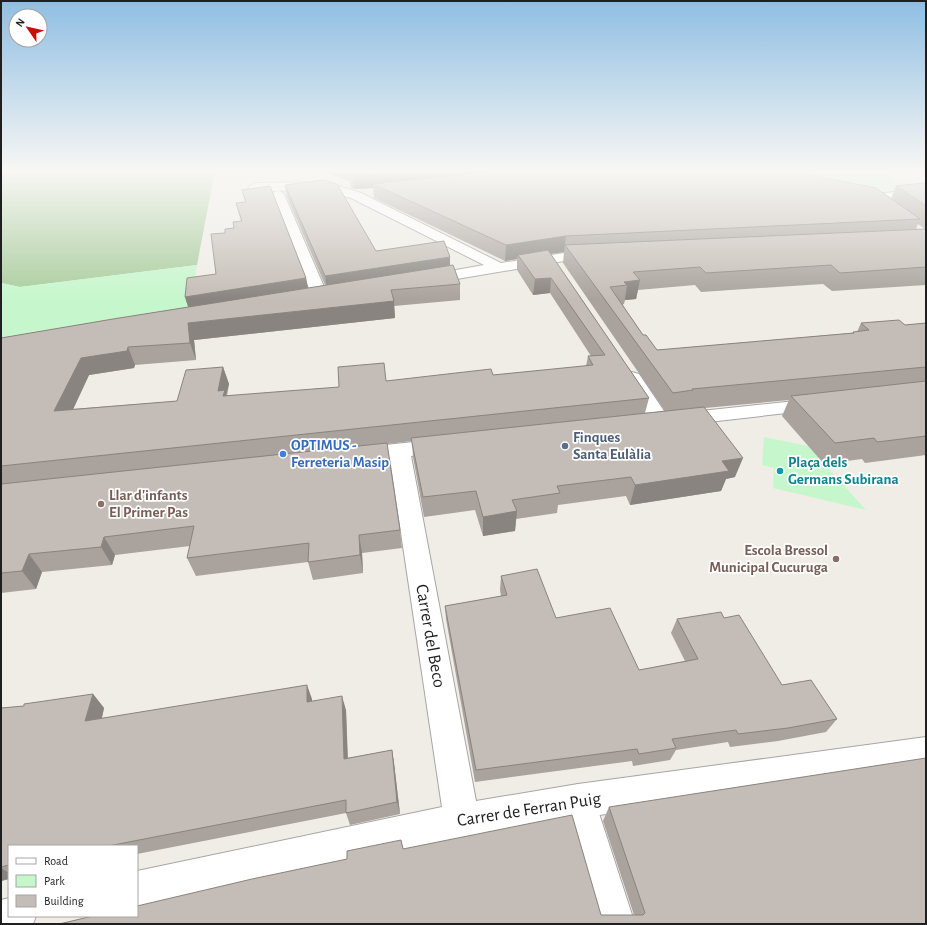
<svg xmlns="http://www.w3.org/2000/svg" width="927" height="925" font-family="'Alegreya Sans',sans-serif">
<rect width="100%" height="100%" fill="#f0ede6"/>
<path fill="#a9cd9d" d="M 1,170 L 215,170 L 197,265 L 20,287 L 1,283 Z"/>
<g fill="#c6f7cc">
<path d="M 781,170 L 857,170 L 870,175 L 893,175 L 894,181 L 926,186 L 880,190 Z"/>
<path d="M 197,265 L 190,310 L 1,341 L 1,283 L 20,287 Z"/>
<path d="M 764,437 L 808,446 L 866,510 L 773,488 L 774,468 L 762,465 Z"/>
</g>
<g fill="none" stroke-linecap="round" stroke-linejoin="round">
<g stroke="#a6a6a6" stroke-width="2">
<g id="pedestrian">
<path d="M 632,372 L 639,374 L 668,417 L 671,422 L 668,427 L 661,429 L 654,427 L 623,378 L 625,374 Z"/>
<path d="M 578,784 L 590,789 L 595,801 L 635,924 L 595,924 L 561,801 L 566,789 Z"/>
</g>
</g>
<g stroke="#a6a6a6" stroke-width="2">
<g id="minor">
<path d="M 323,182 L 359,192 L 501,263 L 564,253 L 598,253 L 600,256 L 598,259 L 564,261 L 427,284 L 422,282 L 419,279 L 422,276 L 484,265 L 351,198 L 323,190 L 254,191 L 248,187 L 254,183 Z"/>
<path d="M 926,189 L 926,197 L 874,202 L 868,198 L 874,194 Z"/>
<path d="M 278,190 L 284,194 L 328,296 L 326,299 L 314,299 L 312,296 L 272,194 Z"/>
<path d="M 815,399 L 822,401 L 825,405 L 822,409 L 682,425 L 675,424 L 672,419 L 675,414 L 682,413 Z"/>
<path d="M 441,439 L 449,441 L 452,446 L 449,451 L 411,456 L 476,801 L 578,784 L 926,737 L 926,769 L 578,818 L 462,839 L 137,909 L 137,871 L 442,807 L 390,459 L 358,462 L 350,460 L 347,455 L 350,450 L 358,448 Z"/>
<path d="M 9,898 L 9,916 L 36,916 L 33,924 L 1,924 L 1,900 Z"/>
</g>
</g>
<use href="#pedestrian" fill="#fff" fill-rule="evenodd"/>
<use href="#minor" fill="#fff" fill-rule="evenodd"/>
</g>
<g fill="#a9a29d" fill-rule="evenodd">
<path d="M 316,170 L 786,170 L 891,199 L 896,186 L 926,183 L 926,285 L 832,291 L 823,284 L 701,292 L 695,285 L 638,290 L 636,299 L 625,300 L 624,304 L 622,305 L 643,335 L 657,350 L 852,333 L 853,332 L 857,332 L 861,323 L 905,325 L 926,323 L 926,455 L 865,463 L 862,459 L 824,464 L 782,416 L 789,400 L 705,408 L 735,477 L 726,479 L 721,491 L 630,505 L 626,496 L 558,505 L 557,513 L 516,519 L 515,531 L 483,536 L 475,510 L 424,517 L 413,457 L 412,441 L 387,444 L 400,530 L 402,548 L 362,553 L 363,573 L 313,580 L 308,562 L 196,576 L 187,558 L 190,546 L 115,555 L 112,565 L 42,572 L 36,589 L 1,593 L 1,338 L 188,307 L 185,297 L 216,274 L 225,233 L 234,228 L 241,221 L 236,203 L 245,202 L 242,190 L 306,278 L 308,288 L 325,285 L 287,197 L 285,185 L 376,251 L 450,266 L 460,284 L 460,300 L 394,306 L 395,318 L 194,340 L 196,360 L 135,365 L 134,368 L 89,375 L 73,409 L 177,401 L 223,367 L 229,384 L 227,396 L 339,387 L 386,381 L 493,375 L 586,366 L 588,356 L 591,356 L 550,293 L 533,295 L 517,270 L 517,259 L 505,261 L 374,198 L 373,188 L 355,189 L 351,188 L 350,181 ZM 918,224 L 925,229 L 916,229 ZM 564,252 L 563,263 L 665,411 L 645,413 L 649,398 L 550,254 Z"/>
<path d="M 501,576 L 556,618 L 639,670 L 685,661 L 671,633 L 677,619 L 724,618 L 782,685 L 837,719 L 826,732 L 778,741 L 730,747 L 728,742 L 676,750 L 670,760 L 633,766 L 632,761 L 475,782 L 446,619 L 445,606 L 501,596 L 500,590 Z"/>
<path d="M 93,694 L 104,708 L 102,718 L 312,699 L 312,702 L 346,710 L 348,758 L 392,750 L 394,763 L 400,814 L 350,825 L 346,813 L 137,854 L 137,846 L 9,846 L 9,879 L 1,881 L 1,708 L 24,706 Z"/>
<path d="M 609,807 L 926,924 L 59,924 L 347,859 L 401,840 L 403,849 L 601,915 L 634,915 L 603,821 Z"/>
</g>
<g fill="#89847f">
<path d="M 407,170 L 543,170 L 373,184 L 373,188 L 355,189 L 354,175 Z"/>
<path d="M 566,236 L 564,252 L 520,258 L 518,255 L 517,259 L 505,261 L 506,245 Z"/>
<path d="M 450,257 L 450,270 L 327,289 L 325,276 Z"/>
<path d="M 306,278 L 309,293 L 190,312 L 185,297 Z"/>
<path d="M 551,278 L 550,293 L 533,295 L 535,279 Z"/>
<path d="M 640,280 L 636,299 L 625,300 L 627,285 L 624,282 Z"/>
<path d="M 394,301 L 395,318 L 194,340 L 196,360 L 190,343 L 188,323 Z"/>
<path d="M 128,347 L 135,365 L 134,368 L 89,375 L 64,429 L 54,411 L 81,358 Z"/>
<path d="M 223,367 L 229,384 L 226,395 L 230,408 L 218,391 Z"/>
<path d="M 743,458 L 735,477 L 726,479 L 721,491 L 630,505 L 635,485 L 722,461 Z"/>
<path d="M 517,511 L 515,531 L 483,536 L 483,517 Z"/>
<path d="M 359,535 L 362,553 L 363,573 L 360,555 Z"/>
<path d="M 104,537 L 115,555 L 112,565 L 101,547 Z"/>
<path d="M 29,554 L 42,572 L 36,589 L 22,571 Z"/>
<path d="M 307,685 L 312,699 L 312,716 L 307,702 Z"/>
<path d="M 93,694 L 104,708 L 98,734 L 85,721 Z"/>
<path d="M 342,696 L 346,710 L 348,772 L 344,759 Z"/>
<path d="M 392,750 L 394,763 L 400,814 L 397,802 Z"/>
<path d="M 1,868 L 9,873 L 9,879 L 1,881 Z"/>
</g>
<g fill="#c4bcb6" stroke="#89847f">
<path d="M 360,170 L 407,170 L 354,175 L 350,174 L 367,172 Z"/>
<path d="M 505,170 L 786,170 L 876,188 L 920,219 L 566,236 L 506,245 L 373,184 Z"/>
<path d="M 323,180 L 337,184 L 376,251 L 444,241 L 450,257 L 325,276 L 285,185 Z"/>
<path d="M 924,183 L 926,183 L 926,206 L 896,186 Z"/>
<path d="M 270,186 L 306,278 L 185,297 L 187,278 L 216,274 L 211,234 L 225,233 L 225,229 L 234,228 L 233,222 L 242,221 L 236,203 L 246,202 L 242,190 Z"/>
<path d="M 926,229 L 926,267 L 840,273 L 831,265 L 706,273 L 700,267 L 633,272 L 640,280 L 624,282 L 627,285 L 610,287 L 643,335 L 646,335 L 657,350 L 854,333 L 853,332 L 869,330 L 861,323 L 899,320 L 905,325 L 926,323 L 926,367 L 692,389 L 693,390 L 673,393 L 565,245 Z"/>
<path d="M 548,250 L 649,398 L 1,466 L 1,338 L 113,319 L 453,265 L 460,284 L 391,290 L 394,301 L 188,323 L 190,343 L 128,347 L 127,351 L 81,358 L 54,411 L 177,401 L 186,370 L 223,367 L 218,391 L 225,390 L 223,396 L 339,387 L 338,367 L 384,363 L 386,381 L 491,369 L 493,375 L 593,365 L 588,356 L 605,355 L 551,278 L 535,279 L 518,255 Z"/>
<path d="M 926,381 L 926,436 L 877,442 L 874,438 L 835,443 L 791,396 Z"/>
<path d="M 704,407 L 743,458 L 722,461 L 729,471 L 635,485 L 631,477 L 557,486 L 560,493 L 512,500 L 517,511 L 483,517 L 476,491 L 423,497 L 411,438 Z"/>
<path d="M 387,443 L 400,530 L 359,535 L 360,555 L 308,562 L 309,543 L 187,558 L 194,526 L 104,537 L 101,547 L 29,554 L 22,571 L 1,573 L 1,484 Z"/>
<path d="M 537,569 L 556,618 L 610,608 L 639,670 L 698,659 L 677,619 L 721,612 L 724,618 L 739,615 L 782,685 L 811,680 L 837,719 L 788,728 L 738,734 L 736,730 L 672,739 L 676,748 L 639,754 L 637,749 L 476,770 L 445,606 L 507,595 L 501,576 Z"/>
<path d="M 307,685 L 307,702 L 342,696 L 344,759 L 392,750 L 397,802 L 346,813 L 346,800 L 108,846 L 9,846 L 9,865 L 1,867 L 1,708 L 24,706 L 24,704 L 93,694 L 85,721 Z"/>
<path d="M 926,758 L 926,924 L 59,924 L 93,916 L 137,916 L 137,906 L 252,879 L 347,859 L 347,851 L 401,840 L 403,849 L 572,815 L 601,915 L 643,915 L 645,913 L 609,807 Z"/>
</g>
<linearGradient id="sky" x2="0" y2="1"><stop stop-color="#8fbee3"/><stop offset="0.57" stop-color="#f8f7f4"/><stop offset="1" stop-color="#f8f7f4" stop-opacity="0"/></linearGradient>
<rect width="927" height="300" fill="url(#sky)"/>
<circle fill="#5c6f8a" stroke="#fff" stroke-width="1.5" cx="565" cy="446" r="4"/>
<circle fill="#3f7fe0" stroke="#fff" stroke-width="1.5" cx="283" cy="454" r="4"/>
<circle fill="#0f9aa8" stroke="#fff" stroke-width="1.5" cx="780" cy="471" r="4"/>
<g fill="#8d6e63" stroke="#fff" stroke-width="1.5">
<circle cx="101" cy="504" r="4"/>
<circle cx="836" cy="559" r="4"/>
</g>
<g text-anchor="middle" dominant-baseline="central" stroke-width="3.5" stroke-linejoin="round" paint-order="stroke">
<g font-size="15" font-weight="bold" fill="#4e5e75" stroke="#fff" text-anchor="start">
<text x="573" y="437">Finques<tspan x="573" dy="17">Santa Eulàlia</tspan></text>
</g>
<g font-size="15" font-weight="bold" fill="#366cbe" stroke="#fff" text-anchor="start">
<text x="291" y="445">OPTIMUS -<tspan x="291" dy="17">Ferreteria Masip</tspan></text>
</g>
<g font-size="15" font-weight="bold" fill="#0d838f" stroke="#fff" text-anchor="start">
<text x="788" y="462">Plaça dels<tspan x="788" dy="17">Germans Subirana</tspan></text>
</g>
<g font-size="15" font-weight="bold" fill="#785e54" stroke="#fff" text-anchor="start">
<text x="109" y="495">Llar d'infants<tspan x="109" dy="17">El Primer Pas</tspan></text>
<text x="828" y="550" text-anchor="end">Escola Bressol<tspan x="828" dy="17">Municipal Cucuruga</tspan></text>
</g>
<g font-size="18" fill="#1f1f1f" stroke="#fff">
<text transform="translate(430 636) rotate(80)">Carrer del Beco</text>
<text transform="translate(529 810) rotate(-9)">Carrer de Ferran Puig</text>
</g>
</g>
<rect width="927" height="925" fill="none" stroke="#1f1f1f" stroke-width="4"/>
<rect x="8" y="845" width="130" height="72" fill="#ffffff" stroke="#a5a5a5"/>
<rect x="16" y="858" width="20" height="6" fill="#ffffff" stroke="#a5a5a5"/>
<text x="44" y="865" font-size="12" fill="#1f1f1f">Road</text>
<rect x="16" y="875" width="20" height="12" fill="#c6f7cc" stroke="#a5a5a5"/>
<text x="44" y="885" font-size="12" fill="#1f1f1f">Park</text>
<rect x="16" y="895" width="20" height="12" fill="#c4bcb6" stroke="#a5a5a5"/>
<text x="44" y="905" font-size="12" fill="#1f1f1f">Building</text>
<g transform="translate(28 28) rotate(304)"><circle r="19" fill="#ffffff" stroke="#a5a5a5"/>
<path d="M0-3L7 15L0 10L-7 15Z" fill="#c5110a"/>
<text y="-6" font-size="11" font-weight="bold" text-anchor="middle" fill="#1f1f1f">N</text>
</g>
</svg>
